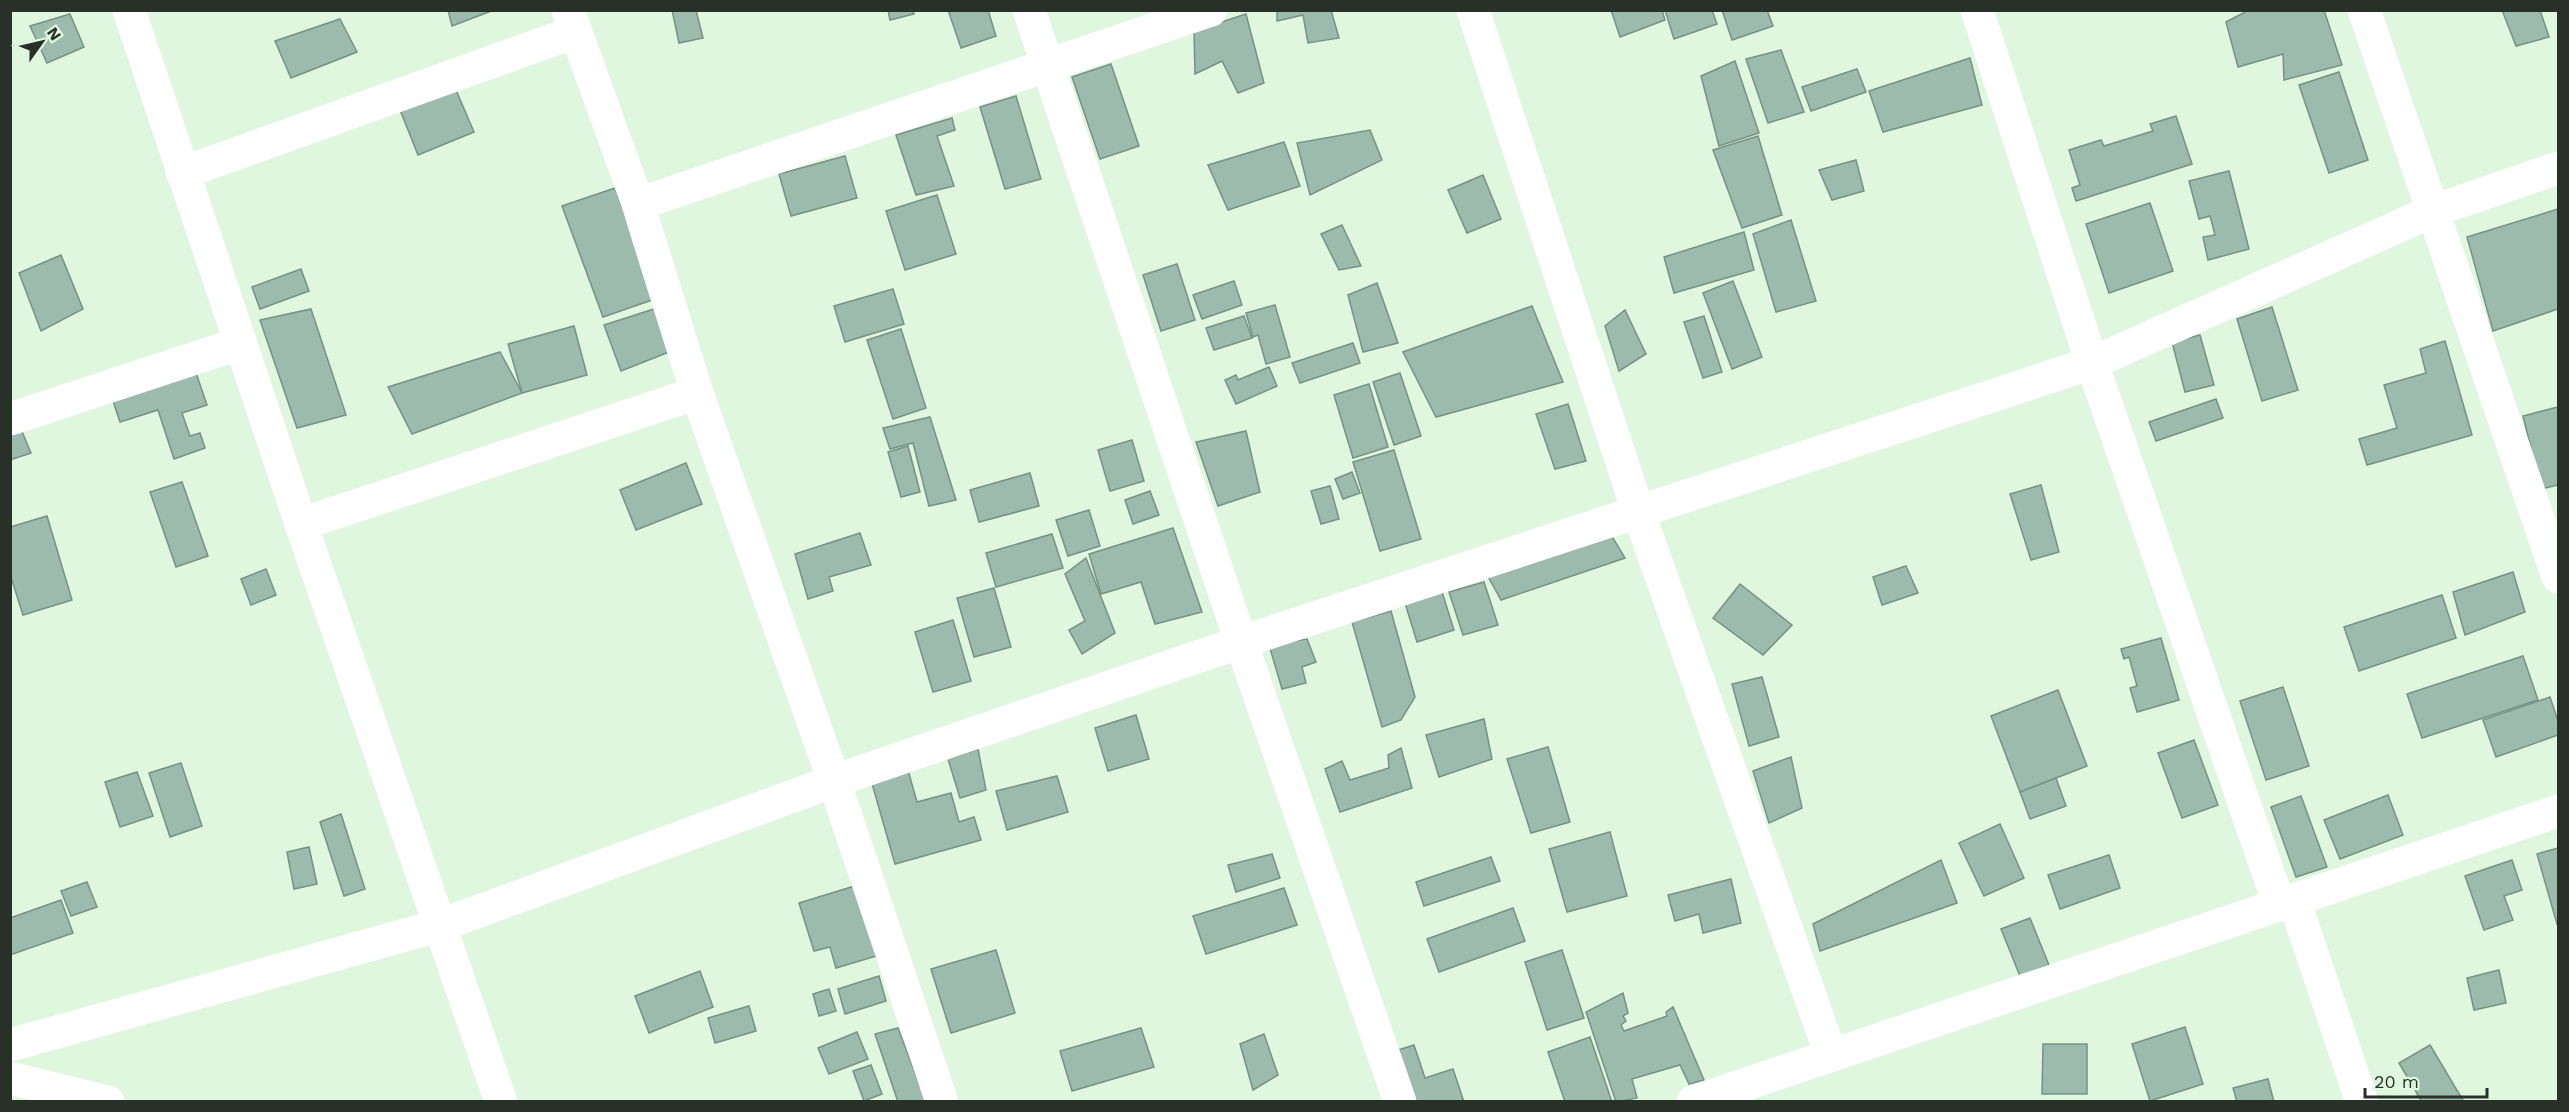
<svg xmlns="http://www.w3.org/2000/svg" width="2569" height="1112" font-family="'Work Sans',sans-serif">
<rect width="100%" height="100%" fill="#dff6df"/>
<g fill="#9dbbad" stroke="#759285" stroke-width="1.5">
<path d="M 448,10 L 494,10 L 452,26 Z"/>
<path d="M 672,10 L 696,10 L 703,38 L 679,43 Z"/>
<path d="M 888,10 L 913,10 L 914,14 L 890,20 Z"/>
<path d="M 948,10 L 988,10 L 996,36 L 961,48 Z"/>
<path d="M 1277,10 L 1331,10 L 1339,38 L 1308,43 L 1303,15 L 1277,21 Z"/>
<path d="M 1611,10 L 1662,10 L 1665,20 L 1620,37 Z"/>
<path d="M 1665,10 L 1712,10 L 1717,24 L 1674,39 Z"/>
<path d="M 1722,10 L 1767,10 L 1773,26 L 1732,40 Z"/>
<path d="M 2324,10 L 2342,65 L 2284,80 L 2283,54 L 2238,67 L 2226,22 L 2249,10 Z"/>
<path d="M 2502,10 L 2540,10 L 2549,37 L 2516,46 Z"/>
<path d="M 70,14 L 84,47 L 47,63 L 30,26 Z"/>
<path d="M 1246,14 L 1264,83 L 1238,93 L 1222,61 L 1195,74 L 1194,31 Z"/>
<path d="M 340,19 L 357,52 L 291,78 L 275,41 Z"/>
<path d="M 1781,50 L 1804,112 L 1768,123 L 1746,59 Z"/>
<path d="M 1970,58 L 1982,105 L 1883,132 L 1869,91 Z"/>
<path d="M 1735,61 L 1759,133 L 1719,146 L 1701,76 Z"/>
<path d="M 1111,64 L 1139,146 L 1100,159 L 1072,77 Z"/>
<path d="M 1857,69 L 1866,92 L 1811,111 L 1802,87 Z"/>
<path d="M 2339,72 L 2368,160 L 2329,173 L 2299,85 Z"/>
<path d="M 453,83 L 474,132 L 418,155 L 398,105 Z"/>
<path d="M 1016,96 L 1041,179 L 1005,189 L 980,107 Z"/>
<path d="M 2176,116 L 2192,164 L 2076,201 L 2072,188 L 2080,185 L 2069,150 L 2101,140 L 2104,146 L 2153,131 L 2150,124 Z"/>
<path d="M 952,118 L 955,130 L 937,136 L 954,186 L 916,195 L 896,135 Z"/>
<path d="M 1370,130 L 1382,160 L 1310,195 L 1297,143 Z"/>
<path d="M 1758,136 L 1782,215 L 1742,228 L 1713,150 Z"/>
<path d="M 1284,142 L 1300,186 L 1228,210 L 1208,165 Z"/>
<path d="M 845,156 L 857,198 L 791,216 L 779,174 Z"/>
<path d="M 1856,160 L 1864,191 L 1832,200 L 1819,170 Z"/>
<path d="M 2229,171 L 2249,249 L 2208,260 L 2203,237 L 2215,235 L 2210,216 L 2199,219 L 2189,181 Z"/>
<path d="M 1483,175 L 1501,219 L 1467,233 L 1448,190 Z"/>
<path d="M 615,188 L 655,299 L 603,317 L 562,206 Z"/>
<path d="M 937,195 L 956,254 L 905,270 L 886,211 Z"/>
<path d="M 2150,203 L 2173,271 L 2109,293 L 2086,224 Z"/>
<path d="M 2558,209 L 2558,309 L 2493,331 L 2467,237 Z"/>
<path d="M 1791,220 L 1816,301 L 1776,312 L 1753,234 Z"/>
<path d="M 1342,225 L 1361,266 L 1339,270 L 1321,234 Z"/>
<path d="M 1744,232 L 1754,270 L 1674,293 L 1664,257 Z"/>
<path d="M 61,255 L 83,309 L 41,331 L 19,273 Z"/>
<path d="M 1177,264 L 1195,320 L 1161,331 L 1143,275 Z"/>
<path d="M 301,269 L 309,291 L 260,309 L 252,287 Z"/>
<path d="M 1234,281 L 1242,305 L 1202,319 L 1193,295 Z"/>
<path d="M 1733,281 L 1762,357 L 1732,369 L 1703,293 Z"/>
<path d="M 1377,283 L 1398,343 L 1363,352 L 1348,295 Z"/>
<path d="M 893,289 L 904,324 L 845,342 L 834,306 Z"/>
<path d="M 1275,305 L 1290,357 L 1266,364 L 1258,335 L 1253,337 L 1246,313 Z"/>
<path d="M 1532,306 L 1563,382 L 1436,417 L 1403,352 Z"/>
<path d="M 2272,307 L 2298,390 L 2262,401 L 2237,319 Z"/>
<path d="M 657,308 L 669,352 L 621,371 L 604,325 Z"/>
<path d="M 311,309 L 346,415 L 297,428 L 260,320 Z"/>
<path d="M 1625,310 L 1646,354 L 1619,371 L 1605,326 Z"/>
<path d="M 1244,316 L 1252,338 L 1214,350 L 1206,328 Z"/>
<path d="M 1704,316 L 1722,372 L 1703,378 L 1684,322 Z"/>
<path d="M 574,326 L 587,375 L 522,393 L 508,344 Z"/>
<path d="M 901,329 L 926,408 L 893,419 L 867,340 Z"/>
<path d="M 2200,335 L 2214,385 L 2185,392 L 2172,342 Z"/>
<path d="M 2445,341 L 2472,435 L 2367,465 L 2359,439 L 2397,428 L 2384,385 L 2426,373 L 2420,349 Z"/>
<path d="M 1353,343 L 1360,363 L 1300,383 L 1292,363 Z"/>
<path d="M 500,352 L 522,393 L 412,434 L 388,387 Z"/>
<path d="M 193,364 L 207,405 L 182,413 L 190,436 L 200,433 L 205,448 L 174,459 L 158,410 L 120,422 L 110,392 Z"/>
<path d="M 1269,367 L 1277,386 L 1236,404 L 1225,380 L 1236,375 L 1238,380 Z"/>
<path d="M 1400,373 L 1421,436 L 1394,445 L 1373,382 Z"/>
<path d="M 1369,384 L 1388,447 L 1353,458 L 1334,395 Z"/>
<path d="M 2216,399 L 2223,418 L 2156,441 L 2149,422 Z"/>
<path d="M 1568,404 L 1586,461 L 1555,469 L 1536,414 Z"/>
<path d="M 2558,407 L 2558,485 L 2541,489 L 2523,416 Z"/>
<path d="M 930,417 L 956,500 L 929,506 L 913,443 L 890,449 L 883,428 Z"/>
<path d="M 21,429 L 31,453 L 10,460 L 10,432 Z"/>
<path d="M 1246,431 L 1260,492 L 1218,506 L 1196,442 Z"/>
<path d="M 1132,440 L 1144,481 L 1110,491 L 1098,450 Z"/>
<path d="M 908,446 L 920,492 L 901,497 L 888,452 Z"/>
<path d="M 1394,450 L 1421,539 L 1380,551 L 1353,462 Z"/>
<path d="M 686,463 L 702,504 L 636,530 L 620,490 Z"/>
<path d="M 1352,472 L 1360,493 L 1343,499 L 1335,479 Z"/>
<path d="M 1030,473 L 1039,506 L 979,522 L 970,490 Z"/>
<path d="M 182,482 L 208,556 L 176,567 L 150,492 Z"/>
<path d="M 2041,485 L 2059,552 L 2031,560 L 2010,494 Z"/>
<path d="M 1330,486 L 1339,519 L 1321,524 L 1311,491 Z"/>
<path d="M 1150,491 L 1159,515 L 1133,524 L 1125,500 Z"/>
<path d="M 1089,510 L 1100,546 L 1068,556 L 1056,520 Z"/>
<path d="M 47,516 L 72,600 L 23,615 L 10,574 L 10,527 Z"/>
<path d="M 1173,528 L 1202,612 L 1155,624 L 1141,582 L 1101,594 L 1089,554 Z"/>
<path d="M 1608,530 L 1625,558 L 1501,600 L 1486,573 Z"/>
<path d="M 860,533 L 871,565 L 829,577 L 833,591 L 808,599 L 795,554 Z"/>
<path d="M 1052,534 L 1063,568 L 996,587 L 986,553 Z"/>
<path d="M 1086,558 L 1115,633 L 1082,654 L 1069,630 L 1085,621 L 1065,574 Z"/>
<path d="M 1906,566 L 1918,593 L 1882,605 L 1873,577 Z"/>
<path d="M 266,569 L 276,595 L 251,605 L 241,579 Z"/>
<path d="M 2513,572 L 2525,612 L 2465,635 L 2453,592 Z"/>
<path d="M 1484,582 L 1498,625 L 1463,635 L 1449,592 Z"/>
<path d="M 1740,584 L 1792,625 L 1763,655 L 1713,618 Z"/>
<path d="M 994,588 L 1011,647 L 974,657 L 957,598 Z"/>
<path d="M 1442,592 L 1454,630 L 1417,642 L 1405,603 Z"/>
<path d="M 2442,595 L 2456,638 L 2359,671 L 2344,627 Z"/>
<path d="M 1391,611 L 1415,697 L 1401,720 L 1382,727 L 1352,622 Z"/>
<path d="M 953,620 L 971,681 L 933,692 L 915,632 Z"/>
<path d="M 2161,638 L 2179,700 L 2137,712 L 2130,688 L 2137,686 L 2129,657 L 2124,659 L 2121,649 Z"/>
<path d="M 1307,639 L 1316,662 L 1302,667 L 1306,683 L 1282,689 L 1269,645 Z"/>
<path d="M 2523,656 L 2538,700 L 2422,738 L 2407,694 Z"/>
<path d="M 1762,677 L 1779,737 L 1749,746 L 1732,684 Z"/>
<path d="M 2283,687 L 2309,766 L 2266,780 L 2240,701 Z"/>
<path d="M 2058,690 L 2087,766 L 2020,792 L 1991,716 Z"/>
<path d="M 2550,697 L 2558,721 L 2558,735 L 2496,757 L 2483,720 Z"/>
<path d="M 1136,715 L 1149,759 L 1108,771 L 1095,728 Z"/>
<path d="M 1484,719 L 1492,759 L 1439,777 L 1426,735 Z"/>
<path d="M 2194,740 L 2218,805 L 2182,818 L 2158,753 Z"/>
<path d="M 1548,747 L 1570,822 L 1531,833 L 1507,759 Z"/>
<path d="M 1401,748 L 1412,788 L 1340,812 L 1325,769 L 1342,761 L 1350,780 L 1389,768 L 1388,755 Z"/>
<path d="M 978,749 L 986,790 L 960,798 L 948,759 Z"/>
<path d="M 1791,757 L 1802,808 L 1769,823 L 1753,771 Z"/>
<path d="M 181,763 L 202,826 L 170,837 L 149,773 Z"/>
<path d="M 908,770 L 917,802 L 951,793 L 959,822 L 974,817 L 981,840 L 895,864 L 871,780 Z"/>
<path d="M 137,772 L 153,816 L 120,827 L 105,782 Z"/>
<path d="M 1057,776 L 1068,812 L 1007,830 L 996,791 Z"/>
<path d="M 2056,778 L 2066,806 L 2030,819 L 2020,792 Z"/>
<path d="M 2388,795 L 2403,835 L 2340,859 L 2324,820 Z"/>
<path d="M 2301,796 L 2327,867 L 2296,877 L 2271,807 Z"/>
<path d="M 341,814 L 365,889 L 344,896 L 320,822 Z"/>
<path d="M 2000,824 L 2024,878 L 1984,896 L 1959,843 Z"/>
<path d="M 1610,832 L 1627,896 L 1567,912 L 1549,849 Z"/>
<path d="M 309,847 L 317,884 L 294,889 L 287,852 Z"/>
<path d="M 2558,848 L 2558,923 L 2557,924 L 2537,854 Z"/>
<path d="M 1272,854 L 1280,878 L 1236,892 L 1228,865 Z"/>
<path d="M 2109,855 L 2120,888 L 2060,909 L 2048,875 Z"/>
<path d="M 1491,857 L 1500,881 L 1424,906 L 1416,882 Z"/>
<path d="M 1941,860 L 1957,903 L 1820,951 L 1813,924 Z"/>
<path d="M 2512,860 L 2522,890 L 2504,896 L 2513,920 L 2484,930 L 2465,876 Z"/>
<path d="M 1731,879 L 1741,923 L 1703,933 L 1699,914 L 1675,921 L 1668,895 Z"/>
<path d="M 87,882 L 97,907 L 71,916 L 61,891 Z"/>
<path d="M 861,884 L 883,954 L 836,968 L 830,947 L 814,951 L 799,903 Z"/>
<path d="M 1284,888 L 1297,925 L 1206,954 L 1193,916 Z"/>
<path d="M 61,900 L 73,933 L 10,955 L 10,918 Z"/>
<path d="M 1513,908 L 1525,941 L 1439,972 L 1427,939 Z"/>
<path d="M 2030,918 L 2049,965 L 2020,976 L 2001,929 Z"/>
<path d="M 996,950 L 1015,1013 L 951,1033 L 931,969 Z"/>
<path d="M 1562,950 L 1584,1018 L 1547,1030 L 1525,962 Z"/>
<path d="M 2499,970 L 2506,1003 L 2474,1010 L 2467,978 Z"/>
<path d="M 700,971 L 713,1007 L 649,1033 L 635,996 Z"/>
<path d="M 879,976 L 886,1001 L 845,1014 L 838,989 Z"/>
<path d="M 829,989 L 836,1011 L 819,1016 L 813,994 Z"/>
<path d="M 1623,993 L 1628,1013 L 1623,1016 L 1626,1021 L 1621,1025 L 1624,1031 L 1667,1016 L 1666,1012 L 1673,1007 L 1704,1080 L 1689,1084 L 1680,1065 L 1632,1079 L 1637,1098 L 1616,1102 L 1586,1012 Z"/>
<path d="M 749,1006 L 756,1031 L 715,1043 L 708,1018 Z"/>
<path d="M 2185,1027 L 2203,1084 L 2150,1101 L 2132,1044 Z"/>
<path d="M 898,1028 L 926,1102 L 898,1102 L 875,1034 Z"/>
<path d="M 1141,1028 L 1154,1067 L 1072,1091 L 1060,1051 Z"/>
<path d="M 857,1032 L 868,1059 L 829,1074 L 818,1048 Z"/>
<path d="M 1264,1034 L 1278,1075 L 1253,1090 L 1240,1044 Z"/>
<path d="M 1590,1037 L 1612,1102 L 1565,1102 L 1548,1052 Z"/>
<path d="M 2043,1044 L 2087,1044 L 2087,1094 L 2042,1094 Z"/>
<path d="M 1414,1045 L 1425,1078 L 1453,1069 L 1464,1102 L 1409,1102 L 1392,1052 Z"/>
<path d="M 2430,1045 L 2464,1102 L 2422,1102 L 2399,1063 Z"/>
<path d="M 871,1065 L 882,1094 L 864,1101 L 853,1071 Z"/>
<path d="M 2268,1079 L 2274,1102 L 2237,1102 L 2233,1088 Z"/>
</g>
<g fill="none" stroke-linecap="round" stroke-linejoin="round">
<g stroke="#fff" stroke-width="33">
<path d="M 129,10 L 301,524 L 501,1102"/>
<path d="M 568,10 L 638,204 L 697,393 L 834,781 L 942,1102"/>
<path d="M 1029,10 L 1241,642 L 1400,1102"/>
<path d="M 1473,10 L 1638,511 L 1831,1055"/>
<path d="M 1977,10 L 2092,363 L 2279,904"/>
<path d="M 2364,10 L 2558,577"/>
<path d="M 182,173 L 575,32"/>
<path d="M 638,204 L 1211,10"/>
<path d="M 10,419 L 241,343"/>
<path d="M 301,524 L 697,393"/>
<path d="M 2294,900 L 2362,1102"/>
<path d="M 10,1045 L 441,925 L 834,781 L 1241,642 L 2092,363 L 2433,211 L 2558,168"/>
<path d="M 10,1078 L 108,1102"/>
<path d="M 1693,1102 L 2558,811"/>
</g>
</g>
<rect width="2569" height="1112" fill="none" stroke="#283128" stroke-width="24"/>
<g transform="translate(42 42) rotate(56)" stroke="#dff6df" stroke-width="4.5" paint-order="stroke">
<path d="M0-4.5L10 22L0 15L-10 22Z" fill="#283128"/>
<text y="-9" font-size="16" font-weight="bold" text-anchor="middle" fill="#283128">N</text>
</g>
<path d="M2365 1088v9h122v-9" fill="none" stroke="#283128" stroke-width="3"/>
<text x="2374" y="1088" font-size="18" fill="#283128" stroke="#dff6df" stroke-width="4.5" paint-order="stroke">20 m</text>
</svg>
